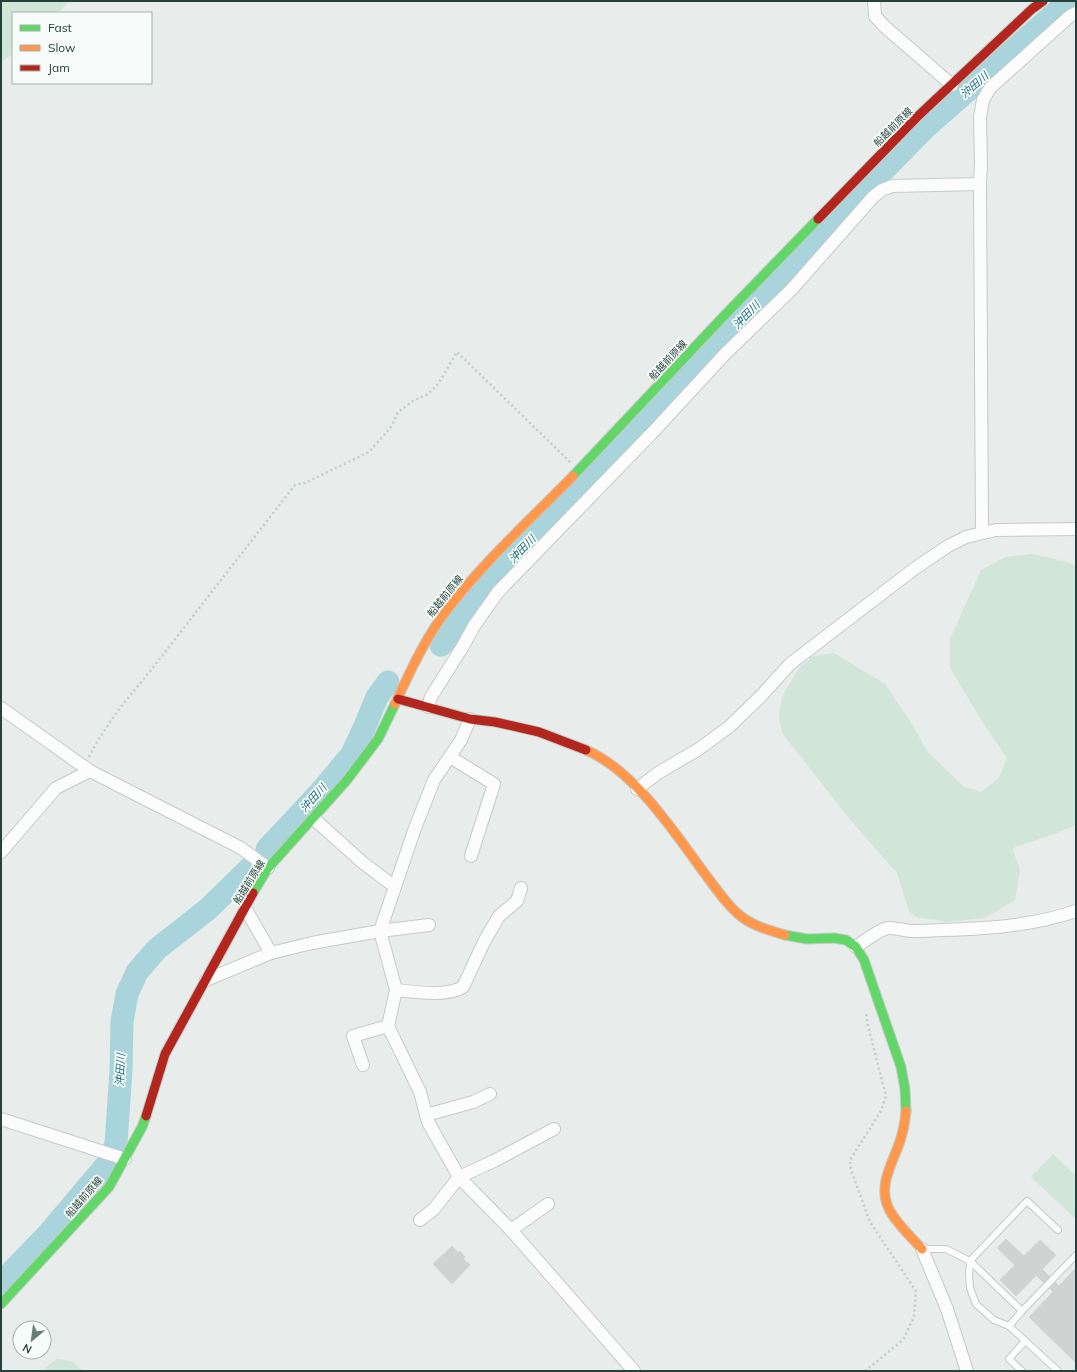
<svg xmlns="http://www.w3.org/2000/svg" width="1077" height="1372" font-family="Mulish,'Noto Sans JP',sans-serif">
<rect width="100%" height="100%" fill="#e8edeb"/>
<g fill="#d1e6d8">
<path d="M 1,1 L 70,1 L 57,13 L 13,13 L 13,54 L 1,62 Z"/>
<path d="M 1032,554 L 1064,561 L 1076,566 L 1076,825 L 1054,834 L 1015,847 L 1013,850 L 1020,870 L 1015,900 L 985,918 L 946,922 L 916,917 L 909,911 L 897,873 L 852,822 L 782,733 L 779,717 L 782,696 L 799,668 L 813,656 L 834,653 L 885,684 L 912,724 L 927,751 L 963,786 L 981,792 L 999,778 L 1007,758 L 985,726 L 950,668 L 950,639 L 981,570 L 1006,557 Z"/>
<path d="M 1053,1154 L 1076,1176 L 1076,1219 L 1031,1177 Z"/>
<path d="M 57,1359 L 72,1361 L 83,1371 L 45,1371 L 46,1367 Z"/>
</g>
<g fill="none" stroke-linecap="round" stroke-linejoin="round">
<g stroke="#a9d4db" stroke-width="23">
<path d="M 441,645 C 451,635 457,625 463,612 L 825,230 L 924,129 L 1069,1"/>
<path d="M 267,849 L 323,789 L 352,754 L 365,726 L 377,697 L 388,682"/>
<path d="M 1,1283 L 50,1232 L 109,1162 L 116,1144 L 121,1070 L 122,1022 L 127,994 L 137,972 L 157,949 L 208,909 L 251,867"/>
</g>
</g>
<g fill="#cfd4d2" stroke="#d1d6d4">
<path d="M 1006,1239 L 1024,1256 L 1015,1265 L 997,1248 Z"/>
<path d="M 1040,1240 L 1056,1255 L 1016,1296 L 1000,1280 Z"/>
<path d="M 452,1246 L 458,1253 L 460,1251 L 465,1257 L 463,1259 L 470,1265 L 452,1284 L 433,1264 Z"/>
<path d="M 1076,1268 L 1076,1363 L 1029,1317 Z"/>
<path d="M 1042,1269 L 1059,1286 L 1053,1292 L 1036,1275 Z"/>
</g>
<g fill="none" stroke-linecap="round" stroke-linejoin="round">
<g stroke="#c5cac8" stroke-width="8">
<g id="lane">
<path d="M 924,1249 L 946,1249 L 970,1261 L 1022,1311 L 1076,1255"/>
<path d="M 1009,1326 L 1022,1311"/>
<path d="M 1022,1371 L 1009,1359 L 1025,1341"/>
<path d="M 1058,1371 L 1009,1326 L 994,1320 L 976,1304 L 970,1288 L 969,1275 L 970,1261 L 1027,1201 L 1058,1230"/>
</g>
</g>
<g stroke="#c5cac8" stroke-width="14">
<g id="street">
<path d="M 874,1 L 875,16 L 884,26 L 952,85"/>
<path d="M 980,184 L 982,533"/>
<path d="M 428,707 L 431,697 L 463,646 L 474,626 L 498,592 L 653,432 L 725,354 L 792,289 L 873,197 L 882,190 L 892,186 L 980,184 L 981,163 L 980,117 L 983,100 L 990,88 L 1070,16 L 1076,13"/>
<path d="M 1,708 L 90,771 L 241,848 L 268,868"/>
<path d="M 470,719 L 461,740 L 434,780 L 415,828 L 380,931 L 396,990 L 388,1026 L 420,1092 L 428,1122 L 459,1177 L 511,1230 L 634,1371"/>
<path d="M 450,757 L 494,784 L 471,856"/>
<path d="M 637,789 L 658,773 L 699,749 L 730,726 L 761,696 L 790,664 L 914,569 L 948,546 L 966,537 L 996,530 L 1076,529"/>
<path d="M 314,819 L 362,862 L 395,887"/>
<path d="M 1,852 L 56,788 L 90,771"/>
<path d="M 245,908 L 271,953"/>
<path d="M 856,947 C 863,942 880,929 888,928 C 896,927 906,932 915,931 C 969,929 1024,929 1076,911"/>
<path d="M 206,980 L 271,953 L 312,943 L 380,931 L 429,925"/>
<path d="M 396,990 C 414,992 447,997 463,987 L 485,940 L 499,916 L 517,901 L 521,888"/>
<path d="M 363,1065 L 353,1036 L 388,1026"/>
<path d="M 426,1115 L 473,1102 L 490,1094"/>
<path d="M 1,1119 L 125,1159"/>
<path d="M 420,1220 L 434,1209 L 459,1177 L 494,1161 L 554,1129"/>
<path d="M 511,1230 L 548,1204"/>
<path d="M 922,1249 L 947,1309 L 967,1371"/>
</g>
</g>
<g stroke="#c3cbc8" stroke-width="11">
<g id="fast">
<path d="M 573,476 L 722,318 L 818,219"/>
<path d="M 253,893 L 268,868 L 347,780 L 378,739 L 395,704"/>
<path d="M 785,935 L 807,939 L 834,938 L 846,940 L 856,947 L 864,960 L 901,1067 L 905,1089 L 906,1111"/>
<path d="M 1,1304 L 109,1187 L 142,1127 L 146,1116"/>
</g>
</g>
<g stroke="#c3cbc8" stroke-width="11">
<g id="slow">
<path d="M 395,704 C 409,674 422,645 441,618 C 479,566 528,522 573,476"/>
<path d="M 586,750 C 635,771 674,832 705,874 C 715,887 724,901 736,912 C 749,925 768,930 785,935"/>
<path d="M 906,1111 C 905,1122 903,1133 899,1144 C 891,1166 877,1188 890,1211 C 898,1225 911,1237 922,1249"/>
</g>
</g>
<g stroke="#c3cbc8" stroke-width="11">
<g id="jam">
<path d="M 818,219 L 917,117 L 1032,9 L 1043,1"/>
<path d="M 398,699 L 470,719 L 495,722 L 539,732 L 586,750"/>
<path d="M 146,1116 L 165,1054 L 253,893"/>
</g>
</g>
<g stroke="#c3ccca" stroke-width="2.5" stroke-dasharray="2 3" stroke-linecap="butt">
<path d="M 89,757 C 104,728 122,704 144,679 L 295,485 L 305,483 L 369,452 L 391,427 L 398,412 L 413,401 L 428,394 L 439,383 L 457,352 L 570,462"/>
<path d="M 865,1371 L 903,1340 L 914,1317 L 916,1291 L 870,1222 L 851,1170 L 850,1160 L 881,1111 L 886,1096 L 868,1026 L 866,1013"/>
</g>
<use href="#lane" stroke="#fcfcfc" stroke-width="6"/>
<use href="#street" stroke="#fcfcfc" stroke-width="12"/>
<use href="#fast" stroke="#63d668" stroke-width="9"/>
<use href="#slow" stroke="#ff974d" stroke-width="9"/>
<use href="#jam" stroke="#b3261e" stroke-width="9"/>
</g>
<g text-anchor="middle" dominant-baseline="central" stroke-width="3.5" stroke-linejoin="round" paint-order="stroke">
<g font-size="10" fill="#24423a" stroke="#f7fbf9">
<text transform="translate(893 127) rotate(-45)">船越前原線</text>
<text transform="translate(668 360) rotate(-47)">船越前原線</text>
<text transform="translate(445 596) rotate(-51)">船越前原線</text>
<text transform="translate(249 882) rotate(-58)">船越前原線</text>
<text transform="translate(84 1197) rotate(-49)">船越前原線</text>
</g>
<g font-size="11" font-style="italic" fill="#1c6f80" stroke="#f7fbf9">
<text transform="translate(974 85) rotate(-41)">沖田川</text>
<text transform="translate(746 315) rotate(-46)">沖田川</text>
<text transform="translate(522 549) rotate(-46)">沖田川</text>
<text transform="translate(313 798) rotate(-48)">沖田川</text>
<text transform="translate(120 1070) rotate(-87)">沖田川</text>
</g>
</g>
<rect width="1077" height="1372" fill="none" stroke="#24423a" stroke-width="4"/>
<rect x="12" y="12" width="140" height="72" fill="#f7fbf9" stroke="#a3b1ad"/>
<rect x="20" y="25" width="20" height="6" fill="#63d668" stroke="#a3b1ad"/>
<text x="48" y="32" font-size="12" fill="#24423a">Fast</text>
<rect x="20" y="45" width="20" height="6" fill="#ff974d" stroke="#a3b1ad"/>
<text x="48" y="52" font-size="12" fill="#24423a">Slow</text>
<rect x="20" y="65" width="20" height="6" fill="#b3261e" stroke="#a3b1ad"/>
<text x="48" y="72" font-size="12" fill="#24423a">Jam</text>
<g transform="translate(32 1340) rotate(209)"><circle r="19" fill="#f7fbf9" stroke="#a3b1ad"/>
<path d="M0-3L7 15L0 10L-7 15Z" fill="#697e78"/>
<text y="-6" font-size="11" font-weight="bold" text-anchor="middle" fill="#24423a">N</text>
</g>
</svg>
